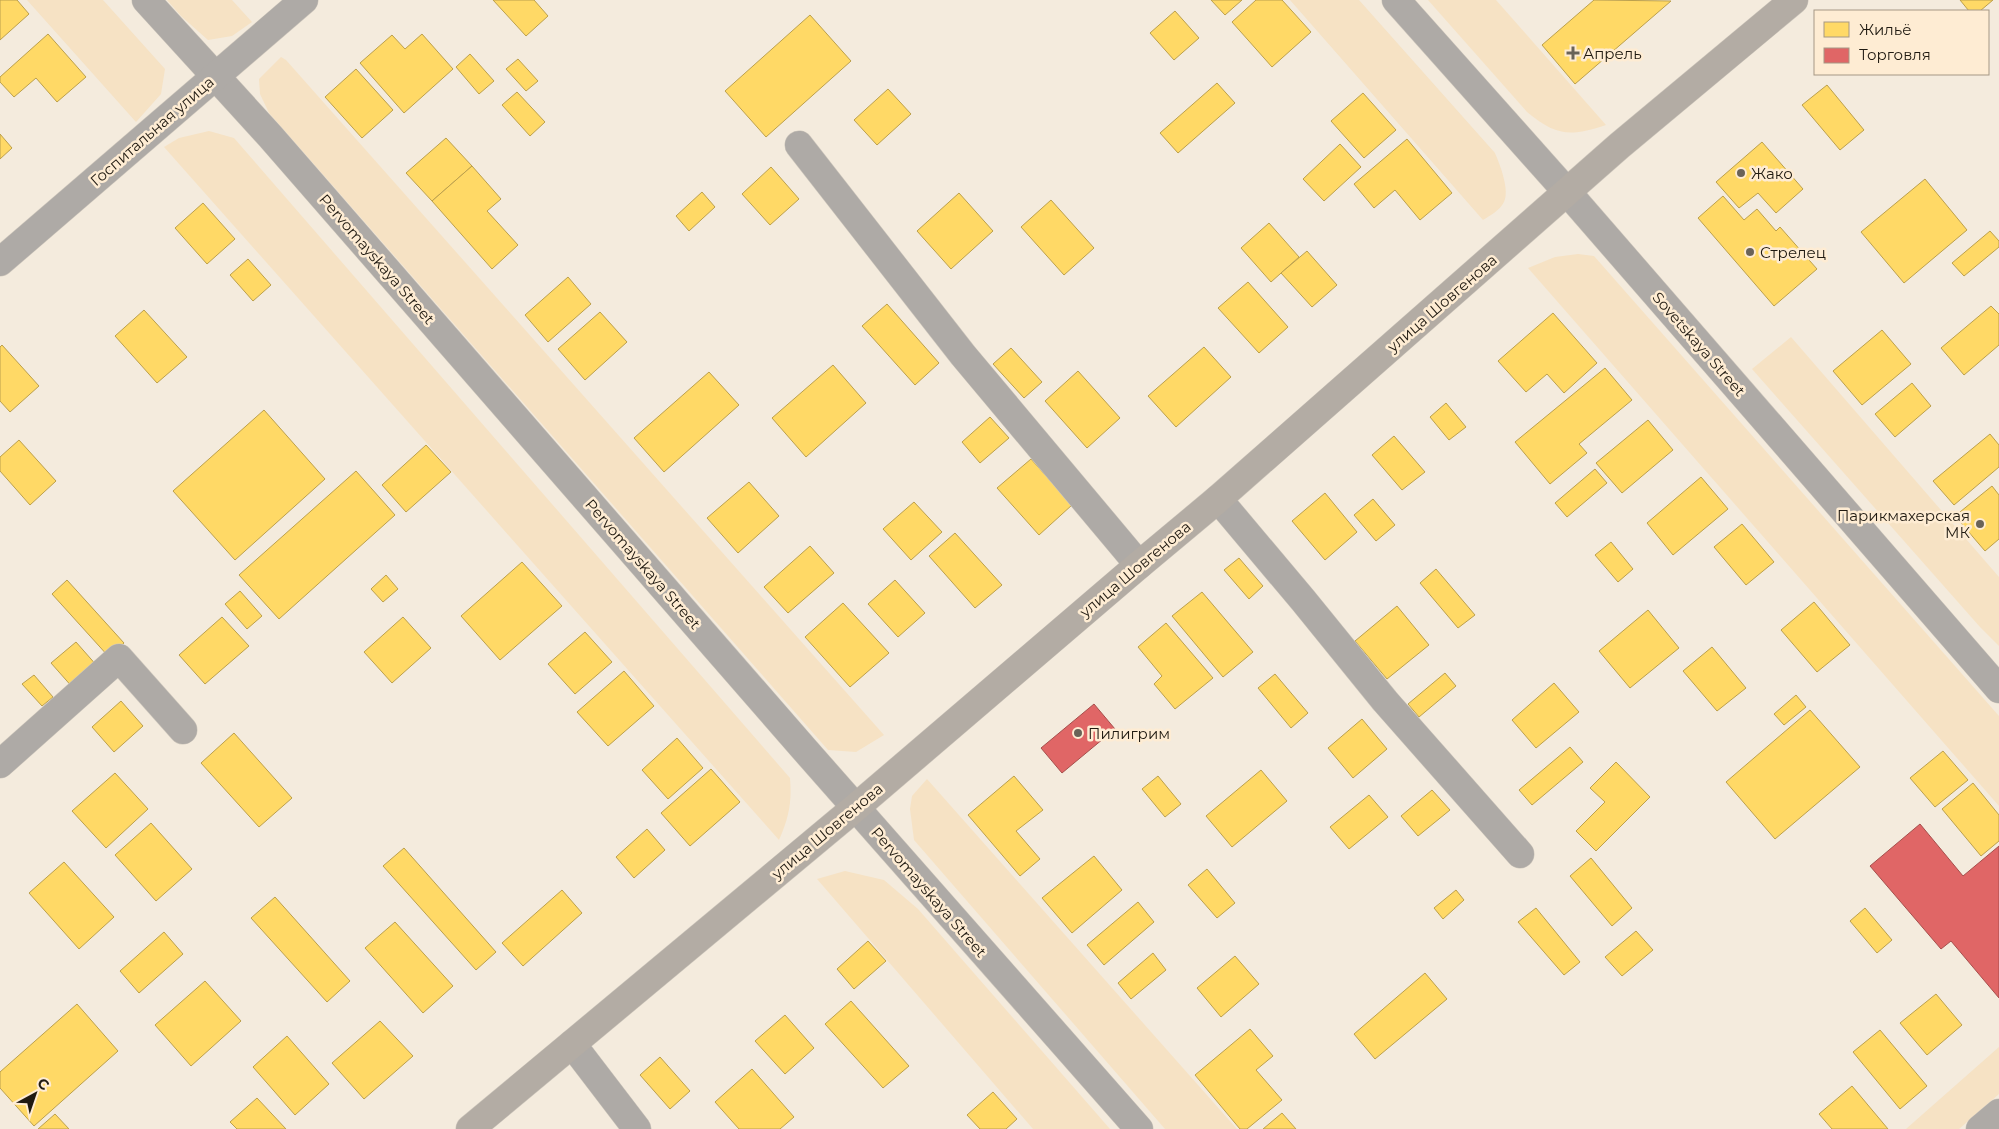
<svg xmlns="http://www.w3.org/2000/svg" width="1999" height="1129" font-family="Montserrat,sans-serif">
<rect width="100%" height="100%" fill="#f4ebdd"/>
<g fill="#f6e2c4">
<path d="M 27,0 L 103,0 L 165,69 L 161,94 L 136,122 Z"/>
<path d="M 167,0 L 232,0 L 252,22 L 232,36 L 208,40 L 181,16 Z"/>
<path d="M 1290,0 L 1359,0 L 1495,153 C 1500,165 1510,190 1504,202 C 1499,211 1491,215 1483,220 Z"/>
<path d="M 1428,0 L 1496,0 L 1606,125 C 1570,137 1556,136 1527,112 Z"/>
<path d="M 281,57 L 286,60 L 884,735 L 856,752 L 828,750 L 269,113 L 260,94 L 259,79 Z"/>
<path d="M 209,131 L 234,138 L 790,778 C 792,803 789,817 779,840 L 164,147 L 179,138 Z"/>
<path d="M 1578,254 L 1594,256 L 1999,716 L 1999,806 L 1528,268 L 1555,257 Z"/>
<path d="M 1791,337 L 1999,577 L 1999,646 L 1980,627 L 1752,369 Z"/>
<path d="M 927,779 L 1237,1129 L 1165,1129 L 914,840 L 910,809 L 912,796 Z"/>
<path d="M 845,871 L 884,880 L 918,909 L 1110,1129 L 1033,1129 L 817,879 Z"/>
<path d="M 1999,1047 L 1999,1094 L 1959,1129 L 1906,1129 Z"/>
</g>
<g fill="#ffd966" stroke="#bca04c">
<path d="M 0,0 L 17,0 L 29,14 L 0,40 Z"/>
<path d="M 493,0 L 534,0 L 548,16 L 526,36 Z"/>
<path d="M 1211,0 L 1242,0 L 1225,15 Z"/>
<path d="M 1256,0 L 1282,0 L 1311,32 L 1272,67 L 1232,22 Z"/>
<path d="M 1594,0 L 1671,1 L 1575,84 L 1542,45 Z"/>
<path d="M 1960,0 L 1993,0 L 1980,11 L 1969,11 Z"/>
<path d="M 1175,11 L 1199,38 L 1174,60 L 1150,33 Z"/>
<path d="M 810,15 L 851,61 L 766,137 L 725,91 Z"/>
<path d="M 48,34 L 86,77 L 57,102 L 36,78 L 14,97 L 0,82 L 0,77 Z"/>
<path d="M 422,34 L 453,69 L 404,113 L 360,63 L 392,35 L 405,49 Z"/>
<path d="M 470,54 L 494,81 L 479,94 L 456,67 Z"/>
<path d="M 518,59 L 538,81 L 526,91 L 506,69 Z"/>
<path d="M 356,69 L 393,110 L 362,138 L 325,97 Z"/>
<path d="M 1217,83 L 1235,103 L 1178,153 L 1160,133 Z"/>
<path d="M 1827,85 L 1864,130 L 1840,150 L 1802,105 Z"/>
<path d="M 888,89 L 911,114 L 877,145 L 854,120 Z"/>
<path d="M 517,92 L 545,122 L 530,136 L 502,105 Z"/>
<path d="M 1363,93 L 1396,130 L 1364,158 L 1331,121 Z"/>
<path d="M 0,134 L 12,148 L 0,159 Z"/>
<path d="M 446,138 L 472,166 L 432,201 L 406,173 Z"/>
<path d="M 1407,139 L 1452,193 L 1420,220 L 1395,190 L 1374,208 L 1354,184 Z"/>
<path d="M 1762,142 L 1803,189 L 1776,213 L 1758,193 L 1739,208 L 1716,182 Z"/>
<path d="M 1340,144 L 1361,167 L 1324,201 L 1303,179 Z"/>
<path d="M 472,166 L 501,199 L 487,211 L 518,245 L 492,269 L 432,201 Z"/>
<path d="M 771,167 L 799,199 L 770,225 L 742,194 Z"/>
<path d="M 1925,179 L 1967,230 L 1904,283 L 1861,232 Z"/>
<path d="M 702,192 L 715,207 L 689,231 L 676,216 Z"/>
<path d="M 959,193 L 993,231 L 951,269 L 917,231 Z"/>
<path d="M 1723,196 L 1744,220 L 1757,209 L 1776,231 L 1780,227 L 1817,269 L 1774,306 L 1698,218 Z"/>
<path d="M 1051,200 L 1094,248 L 1064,275 L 1021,227 Z"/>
<path d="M 203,203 L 235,239 L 207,264 L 175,228 Z"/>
<path d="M 1269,223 L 1299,257 L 1271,282 L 1241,248 Z"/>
<path d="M 1990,231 L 1999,241 L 1999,247 L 1964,276 L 1952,263 Z"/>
<path d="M 1307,251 L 1337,285 L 1312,307 L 1281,273 Z"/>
<path d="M 248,259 L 271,285 L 253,301 L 230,275 Z"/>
<path d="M 568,277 L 591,304 L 548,342 L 525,315 Z"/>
<path d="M 1248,282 L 1288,327 L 1259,353 L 1218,308 Z"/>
<path d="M 887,304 L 939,363 L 915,385 L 862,326 Z"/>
<path d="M 1991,306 L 1999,314 L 1999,345 L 1964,375 L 1941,348 Z"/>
<path d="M 144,310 L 187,357 L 157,383 L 115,336 Z"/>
<path d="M 600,312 L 627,342 L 585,380 L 558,349 Z"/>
<path d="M 1553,313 L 1597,363 L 1564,393 L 1547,374 L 1526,392 L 1498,361 Z"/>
<path d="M 1882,330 L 1911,364 L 1862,405 L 1833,371 Z"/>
<path d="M 2,345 L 39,386 L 10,412 L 0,401 L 0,347 Z"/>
<path d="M 1204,347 L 1231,377 L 1176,427 L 1148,396 Z"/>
<path d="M 1011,348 L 1042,382 L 1024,398 L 993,364 Z"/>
<path d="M 833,365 L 866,403 L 806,457 L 772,418 Z"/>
<path d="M 1605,368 L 1632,400 L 1579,444 L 1587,453 L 1550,484 L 1515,442 Z"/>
<path d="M 1078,371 L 1120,418 L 1087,448 L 1045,401 Z"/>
<path d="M 709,372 L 739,405 L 664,472 L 634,438 Z"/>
<path d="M 1912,383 L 1931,406 L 1895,437 L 1875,414 Z"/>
<path d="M 1446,403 L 1466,427 L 1449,440 L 1430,417 Z"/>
<path d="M 264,410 L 325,479 L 235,560 L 173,491 Z"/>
<path d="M 990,417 L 1009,438 L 980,463 L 962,442 Z"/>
<path d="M 1648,420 L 1673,450 L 1622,493 L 1596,463 Z"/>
<path d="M 1990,434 L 1999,445 L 1999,467 L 1954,505 L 1933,481 Z"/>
<path d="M 1394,436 L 1425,472 L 1402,490 L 1372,455 Z"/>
<path d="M 19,440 L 56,481 L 30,505 L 0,471 L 0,457 Z"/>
<path d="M 426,445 L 451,472 L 406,512 L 382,485 Z"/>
<path d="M 1031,459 L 1072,505 L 1039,535 L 997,488 Z"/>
<path d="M 1595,469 L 1607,483 L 1567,517 L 1555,503 Z"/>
<path d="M 356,471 L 395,515 L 279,619 L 239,575 Z"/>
<path d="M 1701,477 L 1728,509 L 1673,555 L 1647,523 Z"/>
<path d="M 749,482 L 779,516 L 738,553 L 707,518 Z"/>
<path d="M 1992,486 L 1999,495 L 1999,539 L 1985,551 L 1955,516 Z"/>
<path d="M 1325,493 L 1357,532 L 1325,560 L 1292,521 Z"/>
<path d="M 1373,499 L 1395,525 L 1376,541 L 1354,515 Z"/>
<path d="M 914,502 L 942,532 L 911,560 L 883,529 Z"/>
<path d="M 1742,524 L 1774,562 L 1746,585 L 1714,547 Z"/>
<path d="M 955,533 L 1002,585 L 975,608 L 929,556 Z"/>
<path d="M 1611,542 L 1633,569 L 1618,582 L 1595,555 Z"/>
<path d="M 810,546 L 834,573 L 788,613 L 764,587 Z"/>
<path d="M 1239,558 L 1263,586 L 1249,599 L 1224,570 Z"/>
<path d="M 522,562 L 562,606 L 500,660 L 461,616 Z"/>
<path d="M 1436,569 L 1475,615 L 1458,628 L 1420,583 Z"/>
<path d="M 386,575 L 398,589 L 383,602 L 371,589 Z"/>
<path d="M 67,580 L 124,643 L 109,657 L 52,594 Z"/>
<path d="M 895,580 L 925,613 L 898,637 L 868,604 Z"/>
<path d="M 240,591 L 262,616 L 247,629 L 225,604 Z"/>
<path d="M 1202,592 L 1253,652 L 1223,677 L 1172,616 Z"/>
<path d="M 1814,602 L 1850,645 L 1817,672 L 1781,630 Z"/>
<path d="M 843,603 L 889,653 L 850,687 L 805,637 Z"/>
<path d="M 1397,606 L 1429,645 L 1387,679 L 1355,641 Z"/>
<path d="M 1648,610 L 1679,648 L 1630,688 L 1599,651 Z"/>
<path d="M 222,617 L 249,646 L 205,684 L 179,655 Z"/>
<path d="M 403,617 L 431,648 L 392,683 L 364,652 Z"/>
<path d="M 1166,623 L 1213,678 L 1175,709 L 1154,684 L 1162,676 L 1138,647 Z"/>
<path d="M 585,632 L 612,662 L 575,694 L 548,664 Z"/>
<path d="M 76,642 L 98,667 L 74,689 L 51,663 Z"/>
<path d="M 1712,647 L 1746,688 L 1717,711 L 1683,671 Z"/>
<path d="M 624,671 L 654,706 L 608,746 L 577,712 Z"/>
<path d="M 1445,673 L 1456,686 L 1419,717 L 1408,704 Z"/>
<path d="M 1275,674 L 1308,713 L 1291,728 L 1258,688 Z"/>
<path d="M 34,675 L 53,697 L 42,706 L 22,684 Z"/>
<path d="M 1554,683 L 1579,712 L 1536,748 L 1512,720 Z"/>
<path d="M 1796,695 L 1806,707 L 1784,725 L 1774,714 Z"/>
<path d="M 121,701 L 143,726 L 114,752 L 92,727 Z"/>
<path d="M 1810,710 L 1860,767 L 1775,839 L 1726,782 Z"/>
<path d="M 1362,719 L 1387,749 L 1353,778 L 1328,748 Z"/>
<path d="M 234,733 L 292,798 L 259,827 L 201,763 Z"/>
<path d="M 677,738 L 703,768 L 668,799 L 642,770 Z"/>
<path d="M 1570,747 L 1583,762 L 1532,805 L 1519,790 Z"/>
<path d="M 1943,751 L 1968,780 L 1935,807 L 1910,778 Z"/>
<path d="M 1616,762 L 1650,797 L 1596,851 L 1576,831 L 1605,802 L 1590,788 Z"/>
<path d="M 711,769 L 740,802 L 690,846 L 661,813 Z"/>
<path d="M 1261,770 L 1287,801 L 1232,847 L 1206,816 Z"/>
<path d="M 115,773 L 148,809 L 106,848 L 72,811 Z"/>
<path d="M 1014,776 L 1043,810 L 1016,831 L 1040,859 L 1020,876 L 968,815 Z"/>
<path d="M 1158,776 L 1181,804 L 1165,817 L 1142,789 Z"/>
<path d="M 1973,783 L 1999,815 L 1999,841 L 1981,856 L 1942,809 Z"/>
<path d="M 1432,790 L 1450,810 L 1418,836 L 1401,816 Z"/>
<path d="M 1369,795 L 1388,817 L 1349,849 L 1330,827 Z"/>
<path d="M 151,823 L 192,869 L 156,901 L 115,855 Z"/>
<path d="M 647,829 L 665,850 L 634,878 L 616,857 Z"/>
<path d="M 404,848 L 496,952 L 476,970 L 383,866 Z"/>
<path d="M 1094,856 L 1122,890 L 1072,933 L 1042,898 Z"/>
<path d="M 1591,858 L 1632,908 L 1612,926 L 1570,876 Z"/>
<path d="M 64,862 L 114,917 L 79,949 L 29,893 Z"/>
<path d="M 1207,869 L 1235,903 L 1217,918 L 1188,885 Z"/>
<path d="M 562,890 L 582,913 L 523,966 L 502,943 Z"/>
<path d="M 1456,890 L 1464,900 L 1443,919 L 1434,908 Z"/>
<path d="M 275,897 L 350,981 L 327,1002 L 251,918 Z"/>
<path d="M 1138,902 L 1154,922 L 1104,965 L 1087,945 Z"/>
<path d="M 1536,908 L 1580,962 L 1564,975 L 1518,922 Z"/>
<path d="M 1865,908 L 1892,940 L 1877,953 L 1850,921 Z"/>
<path d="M 395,922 L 453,986 L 423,1013 L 365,948 Z"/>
<path d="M 1636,931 L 1653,950 L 1622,976 L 1605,957 Z"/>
<path d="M 164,932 L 183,954 L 139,993 L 120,971 Z"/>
<path d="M 868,941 L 886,961 L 854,989 L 837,969 Z"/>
<path d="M 1153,953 L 1166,970 L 1131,999 L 1118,983 Z"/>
<path d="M 1235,956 L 1259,984 L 1221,1017 L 1197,988 Z"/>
<path d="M 1425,973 L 1447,999 L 1375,1059 L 1354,1034 Z"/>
<path d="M 205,981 L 241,1021 L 191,1066 L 155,1025 Z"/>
<path d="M 1936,994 L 1962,1025 L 1927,1055 L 1900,1023 Z"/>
<path d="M 851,1001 L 909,1066 L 883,1088 L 825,1024 Z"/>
<path d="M 77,1004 L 118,1051 L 34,1126 L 0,1088 L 0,1072 Z"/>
<path d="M 785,1015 L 814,1048 L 785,1074 L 755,1041 Z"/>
<path d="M 380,1021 L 413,1056 L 364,1099 L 332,1063 Z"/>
<path d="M 1250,1029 L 1273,1056 L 1256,1070 L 1282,1100 L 1247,1129 L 1240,1129 L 1195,1075 Z"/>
<path d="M 1880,1030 L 1927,1086 L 1900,1109 L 1853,1052 Z"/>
<path d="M 287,1036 L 329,1084 L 295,1115 L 253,1067 Z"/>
<path d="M 660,1057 L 690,1091 L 670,1109 L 640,1075 Z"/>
<path d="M 752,1069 L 794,1117 L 780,1129 L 739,1129 L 715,1102 Z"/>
<path d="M 1852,1086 L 1888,1129 L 1832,1129 L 1819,1114 Z"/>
<path d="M 993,1092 L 1017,1119 L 1006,1129 L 980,1129 L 967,1115 Z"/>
<path d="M 257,1098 L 286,1129 L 237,1129 L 230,1122 Z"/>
<path d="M 1282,1113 L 1296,1129 L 1263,1129 Z"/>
<path d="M 55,1114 L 69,1129 L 38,1129 Z"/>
</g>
<g fill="#e06666" stroke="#a64f4c">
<path d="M 1094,704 L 1115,729 L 1062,773 L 1041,748 Z"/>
<path d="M 1920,824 L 1963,876 L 1999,846 L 1999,998 L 1951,941 L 1941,949 L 1870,866 Z"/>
</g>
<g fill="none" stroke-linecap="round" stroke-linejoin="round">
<g stroke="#d0c9be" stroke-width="29">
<g id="minor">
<path d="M 146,0 L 270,136 L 805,750 L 1139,1129"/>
<path d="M 1396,0 L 1568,193 L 1999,689"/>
<path d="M 799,145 L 963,355 L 1139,565"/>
<path d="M 0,262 L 304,0"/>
<path d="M 1218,499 L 1303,600 L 1385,701 L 1520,854"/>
<path d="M 0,764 L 119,658 L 183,730"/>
<path d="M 572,1044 L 637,1129"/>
<path d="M 1980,1129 L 1999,1113"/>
</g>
</g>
<g stroke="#d0c9be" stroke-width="29">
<path id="major" d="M 470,1129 L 855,808 L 1139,565 L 1218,499 L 1619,146 L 1794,0"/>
</g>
<use href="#minor" stroke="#aeaaa6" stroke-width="28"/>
<use href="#major" stroke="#b3aca4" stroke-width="28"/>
</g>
<g fill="#6a6358" stroke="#feecd3" stroke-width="2">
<path d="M1570.5 45.5h5v5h5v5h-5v5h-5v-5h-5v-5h5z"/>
<circle cx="1741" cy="173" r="5"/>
<circle cx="1750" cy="252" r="5"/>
<circle cx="1980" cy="524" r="5"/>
<circle cx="1078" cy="733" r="5"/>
</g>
<g text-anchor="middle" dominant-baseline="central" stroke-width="5" stroke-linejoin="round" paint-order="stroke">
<g font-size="15" fill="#201a11" stroke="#feecd3" text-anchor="start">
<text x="1583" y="53">Апрель</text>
<text x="1751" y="173">Жако</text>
<text x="1760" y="252">Стрелец</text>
<text x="1970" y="515" text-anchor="end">Парикмахерская<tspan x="1970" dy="17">МК</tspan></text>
<text x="1088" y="733">Пилигрим</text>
</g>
<g font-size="15" fill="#201a11" stroke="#feecd3">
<text transform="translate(152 131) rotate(-41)">Госпитальная улица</text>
<text transform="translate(377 259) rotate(49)">Pervomayskaya Street</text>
<text transform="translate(1442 303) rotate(-41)">улица Шовгенова</text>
<text transform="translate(1699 344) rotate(49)">Sovetskaya Street</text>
<text transform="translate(643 564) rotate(49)">Pervomayskaya Street</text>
<text transform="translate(1135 569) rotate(-40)">улица Шовгенова</text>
<text transform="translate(827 831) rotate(-40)">улица Шовгенова</text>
<text transform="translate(929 892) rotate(49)">Pervomayskaya Street</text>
</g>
</g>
<rect x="1814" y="10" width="175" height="65" fill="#feecd3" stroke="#a59885"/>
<rect x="1824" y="22" width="25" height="15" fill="#ffd966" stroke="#a59885"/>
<text x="1859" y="35" font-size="15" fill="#201a11">Жильё</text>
<rect x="1824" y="48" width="25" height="15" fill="#e06666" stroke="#a59885"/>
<text x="1859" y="60" font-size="15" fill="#201a11">Торговля</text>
<g transform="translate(35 1094) rotate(40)" stroke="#feecd3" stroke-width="4" paint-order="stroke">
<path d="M0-4L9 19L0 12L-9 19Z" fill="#201a11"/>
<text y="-8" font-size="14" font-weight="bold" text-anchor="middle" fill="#201a11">С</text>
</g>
</svg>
